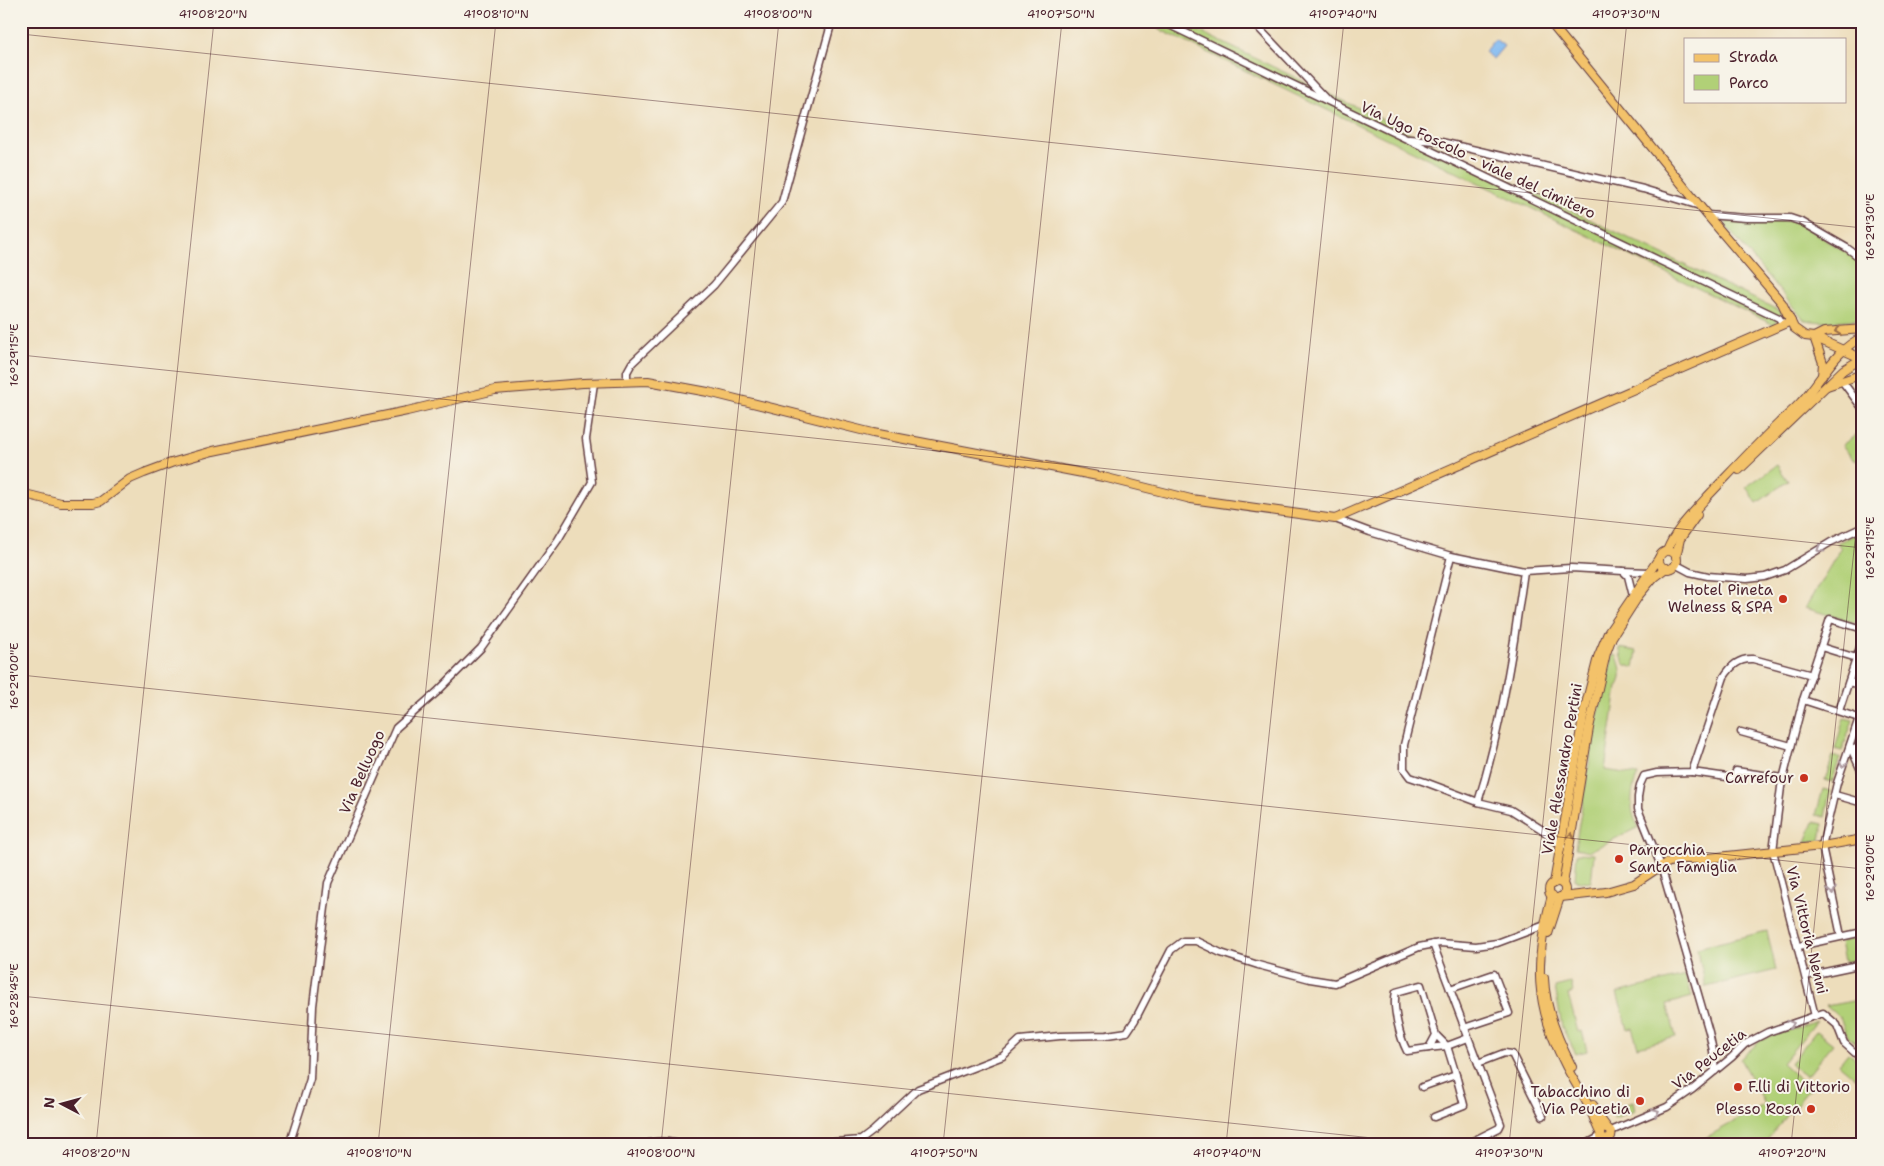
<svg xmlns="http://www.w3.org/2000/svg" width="1884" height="1166" font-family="'Shantell Sans',sans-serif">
<rect width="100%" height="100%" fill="#f7f3e8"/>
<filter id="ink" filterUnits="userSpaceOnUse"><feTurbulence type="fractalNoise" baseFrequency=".02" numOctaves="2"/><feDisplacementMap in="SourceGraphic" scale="10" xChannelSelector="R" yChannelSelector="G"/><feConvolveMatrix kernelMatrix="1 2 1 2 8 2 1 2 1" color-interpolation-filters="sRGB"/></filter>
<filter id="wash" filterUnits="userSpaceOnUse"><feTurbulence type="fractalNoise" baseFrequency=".0096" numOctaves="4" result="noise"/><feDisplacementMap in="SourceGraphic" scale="20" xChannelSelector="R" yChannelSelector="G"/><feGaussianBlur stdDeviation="1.12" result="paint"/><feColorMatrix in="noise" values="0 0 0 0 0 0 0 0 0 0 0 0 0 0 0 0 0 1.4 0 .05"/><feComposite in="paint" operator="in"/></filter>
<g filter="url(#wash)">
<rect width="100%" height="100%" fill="#edddbb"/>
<g fill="#b1d077" stroke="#7e7851">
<path d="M 1142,21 L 1178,21 L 1782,312 L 1774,325 Z"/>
<path d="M 1728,220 L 1793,221 L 1803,225 L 1863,263 L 1863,319 L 1822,322 L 1804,320 L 1725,225 Z"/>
<path d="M 1863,430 L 1863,457 L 1857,461 L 1853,459 L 1842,445 Z"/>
<path d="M 1777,465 L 1788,481 L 1757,503 L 1746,487 Z"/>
<path d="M 1863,530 L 1863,625 L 1805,608 L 1841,548 L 1837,543 Z"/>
<path d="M 1619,648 L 1637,651 L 1634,668 L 1624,664 Z"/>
<path d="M 1613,655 L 1617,656 C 1621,667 1624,678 1617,687 L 1605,770 L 1638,775 C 1630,790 1629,813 1639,827 L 1590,851 L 1575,848 L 1596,723 Z"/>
<path d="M 1844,718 L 1853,720 L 1842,751 L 1835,749 Z"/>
<path d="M 1833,756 L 1840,758 L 1832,782 L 1825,780 Z"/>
<path d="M 1823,789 L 1830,791 L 1825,817 L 1816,815 Z"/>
<path d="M 1814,822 L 1823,824 L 1820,840 L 1806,842 Z"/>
<path d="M 1577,853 L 1594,854 L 1591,882 L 1575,880 Z"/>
<path d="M 1767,931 L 1776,970 L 1706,987 L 1697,948 Z"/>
<path d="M 1863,937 L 1863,958 L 1844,962 L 1840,942 Z"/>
<path d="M 1685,976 L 1692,997 L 1667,1004 L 1676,1037 L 1638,1047 L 1632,1028 L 1628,1029 L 1617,993 Z"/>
<path d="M 1571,983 L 1573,992 L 1568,994 L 1578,1032 L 1582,1031 L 1587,1051 L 1576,1054 L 1562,1027 L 1555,987 Z"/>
<path d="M 1863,999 L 1863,1049 L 1848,1037 L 1840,1018 L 1826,1006 Z"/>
<path d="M 1817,1021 L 1782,1063 L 1810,1088 L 1763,1145 L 1693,1145 L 1765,1104 L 1740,1059 L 1761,1040 Z"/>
<path d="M 1816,1031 L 1833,1044 L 1806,1076 L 1790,1064 Z"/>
<path d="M 1848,1053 L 1863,1065 L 1863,1074 L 1858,1080 L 1839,1064 Z"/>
<path d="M 1633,1102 L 1635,1111 L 1614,1118 L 1611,1109 Z"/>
</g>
<path fill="#81baf2" stroke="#666c8e" d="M 1495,39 L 1504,46 L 1493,59 L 1484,52 Z"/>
</g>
<g filter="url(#ink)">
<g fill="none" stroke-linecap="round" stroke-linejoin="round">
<g stroke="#623c41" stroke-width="9">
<g id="minor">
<path d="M 1161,21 L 1779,318 L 1783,324"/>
<path d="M 1252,21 L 1327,100"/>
<path d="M 1409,139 L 1437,141 L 1643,189 L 1700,206"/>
<path d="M 1707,215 L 1746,218 L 1790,218 L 1802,222 L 1847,248 L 1863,260"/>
<path d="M 627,381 L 627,372 L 632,363 L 714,285 L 782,202 L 832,21"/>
<path d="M 1842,381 L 1863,409"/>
<path d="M 1335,519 L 1370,532 L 1451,556 L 1524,571 L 1571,568 L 1623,571 L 1628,576 L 1633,596"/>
<path d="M 1451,556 L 1404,745 L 1404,769 L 1410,777 L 1425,782 L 1478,802 L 1511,810 L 1541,829 L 1562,846"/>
<path d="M 1675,564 L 1690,572 L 1708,576 L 1747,579 L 1765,577 L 1785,570 L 1831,542 L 1863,527"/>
<path d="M 1623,571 L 1649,572"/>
<path d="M 1821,647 L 1863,660"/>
<path d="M 1849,682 L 1863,686"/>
<path d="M 1803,700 L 1862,719"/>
<path d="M 1839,711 L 1863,638"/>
<path d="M 1741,732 L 1791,746"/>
<path d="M 1850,746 L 1863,775"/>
<path d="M 1852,750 L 1863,745"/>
<path d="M 1692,772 L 1734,778 L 1736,771 L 1783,778"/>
<path d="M 1835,795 L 1863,803"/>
<path d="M 1478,802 C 1495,749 1505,694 1514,640 C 1517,617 1521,594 1524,571"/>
<path d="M 1841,936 L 1822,846 L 1837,783 L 1859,718"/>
<path d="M 1433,944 L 1501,1124 L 1499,1128 L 1465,1145"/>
<path d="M 1799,946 L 1863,932"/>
<path d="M 1806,976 L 1863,964"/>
<path d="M 1450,989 L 1494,974 L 1509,1013 L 1464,1028"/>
<path d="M 1815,1016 L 1773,851 L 1781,787 L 1803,700 L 1830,619 L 1863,629"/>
<path d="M 1436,1035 L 1429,1048 L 1407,1051 C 1400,1038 1392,1007 1396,992 L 1421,985 L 1436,1035 L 1447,1046 L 1468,1038"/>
<path d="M 1478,1063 L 1504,1053 L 1512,1054 L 1543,1116"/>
<path d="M 1715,1071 L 1713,1051 L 1709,1032 L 1661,866 L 1638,809 L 1638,797 L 1640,785 L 1644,776 L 1657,773 L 1692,772 L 1724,677 C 1731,666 1739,658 1753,659 L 1812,675"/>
<path d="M 1422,1087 L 1456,1075 L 1447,1046 L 1427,1048"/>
<path d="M 1434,1117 L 1464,1105 L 1456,1075"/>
<path d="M 1611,1131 L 1667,1107 L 1693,1089 L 1732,1057 L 1745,1044 L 1768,1032 L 1823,1013 L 1837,1025 L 1844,1043 L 1863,1060"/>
<path d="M 290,1141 L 305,1145"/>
<path d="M 289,1145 L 310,1079 L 313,1006 L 328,883 L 396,728 L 437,692 L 481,648 L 558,540 L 592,482 L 586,439 L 594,383"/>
<path d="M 643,1145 C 657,1140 669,1141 684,1145"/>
<path d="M 822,1145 L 824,1143 L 861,1140 L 873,1131 L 918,1089 L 1003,1056 L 1020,1040 L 1060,1036 L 1107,1035 L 1127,1032 L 1135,1020 L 1171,950 L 1183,941 L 1196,941 L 1221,953 L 1258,965 L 1310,979 L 1335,983 L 1419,947 L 1440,943 L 1476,946 L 1497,943 L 1545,925"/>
<path d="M 1585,1145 L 1601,1136"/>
</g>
</g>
<g stroke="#623c41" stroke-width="10">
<g id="major">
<path d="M 1549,21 L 1707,215 L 1782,303 L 1794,328 L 1805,336 L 1814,337 L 1863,359"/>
<path d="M 1814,337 L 1824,332 L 1863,329"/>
<path d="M 1814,337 L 1823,363 L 1822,376"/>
<path d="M 1827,386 L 1863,374"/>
<path d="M 1739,470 L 1843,370 L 1863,358"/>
<path d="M 21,493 L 61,503 L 93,503 L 101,501 L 130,479 L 144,473 L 171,463 L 213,451 L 407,411 L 495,390 L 583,383 L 648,381 L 708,392 L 873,433 L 1103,477 L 1191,499 L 1335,519 L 1791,321"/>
<path d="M 1667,551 C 1675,530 1692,514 1707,497 C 1731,472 1754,447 1779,423 C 1786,416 1794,410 1801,402 C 1822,380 1834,350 1863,337"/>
<circle cx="1668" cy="560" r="9"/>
<path d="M 1676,557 L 1680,539 L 1697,515"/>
<circle cx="1557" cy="890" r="8"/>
<path d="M 1554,883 L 1584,712 L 1598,657 L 1608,633 L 1659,558"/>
<path d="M 1563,884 L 1589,728 L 1606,653 L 1612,637 L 1639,595 L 1654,577 L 1666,568"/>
<path d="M 1552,895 C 1534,961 1534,1005 1566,1066 C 1573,1080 1583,1094 1590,1109 C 1594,1117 1596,1126 1601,1134"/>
<path d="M 1561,897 L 1606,892 L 1634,884 L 1661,866 L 1676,859 L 1699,859 L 1822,846 L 1863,839"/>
<path d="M 1548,934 L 1560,897"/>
<path d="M 1544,978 C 1545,1009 1558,1040 1572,1067"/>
<path d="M 1593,1105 L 1602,1121 L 1608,1129"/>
<circle cx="1606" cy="1134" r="5.5"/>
</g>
</g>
<use href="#minor" stroke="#fff" stroke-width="6"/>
<use href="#major" stroke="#f3c26a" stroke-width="8"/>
</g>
<defs><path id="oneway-chevron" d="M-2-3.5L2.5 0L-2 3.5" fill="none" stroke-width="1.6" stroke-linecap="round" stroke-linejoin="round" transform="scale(1.25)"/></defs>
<g stroke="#9e704a">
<use href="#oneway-chevron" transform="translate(1838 331) rotate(174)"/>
<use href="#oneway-chevron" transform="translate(1571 836) rotate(-80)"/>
</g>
<g stroke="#ae9aa0">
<use href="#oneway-chevron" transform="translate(1820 549) rotate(148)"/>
<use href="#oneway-chevron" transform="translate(1843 764) rotate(109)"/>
<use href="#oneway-chevron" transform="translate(1832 891) rotate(78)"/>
<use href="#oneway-chevron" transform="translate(1791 1024) rotate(-19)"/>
<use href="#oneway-chevron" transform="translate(1656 1112) rotate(-23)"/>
</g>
</g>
<path fill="none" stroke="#4a1f2b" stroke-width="1" stroke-opacity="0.45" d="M 21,34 L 1863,228M 21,355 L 1863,548M 21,675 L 1863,869M 21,996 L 1439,1145M 96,1145 L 214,21M 378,1145 L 496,21M 661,1145 L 779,21M 943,1145 L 1062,21M 1226,1145 L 1344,21M 1509,1145 L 1627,21M 1791,1145 L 1863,465"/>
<g fill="#c8321e" stroke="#f7f3e8" stroke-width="2">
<circle cx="1783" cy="599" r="5"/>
<circle cx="1804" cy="778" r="5"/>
<circle cx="1619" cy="859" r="5"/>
<circle cx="1738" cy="1087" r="5"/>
<circle cx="1640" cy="1101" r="5"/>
<circle cx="1811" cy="1109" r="5"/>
</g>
<g text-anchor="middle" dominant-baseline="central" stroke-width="4" stroke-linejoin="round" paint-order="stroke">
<g font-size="15" fill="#4a1f2b" stroke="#f7f3e8">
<text transform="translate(1478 160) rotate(25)">Via Ugo Foscolo - viale del cimitero</text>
<text transform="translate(1562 769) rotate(-80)">Viale Alessandro Pertini</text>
<text transform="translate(362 772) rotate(-66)">Via Belluogo</text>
<text transform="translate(1807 930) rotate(76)">Via Vittoria Nenni</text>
<text transform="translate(1709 1059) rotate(-38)">Via Peucetia</text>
</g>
<g font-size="15" fill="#4a1f2b" stroke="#f7f3e8" text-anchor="end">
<text x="1773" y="590">Hotel Pineta<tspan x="1773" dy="17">Welness &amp; SPA</tspan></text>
<text x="1794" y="778">Carrefour</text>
<text x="1629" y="850" text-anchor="start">Parrocchia<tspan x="1629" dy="17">Santa Famiglia</tspan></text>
<text x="1748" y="1087" text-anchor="start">F.lli di Vittorio</text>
<text x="1630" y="1092">Tabacchino di<tspan x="1630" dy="17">Via Peucetia</tspan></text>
<text x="1801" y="1109">Plesso Rosa</text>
</g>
</g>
<rect width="1884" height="1166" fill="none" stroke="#f7f3e8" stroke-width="55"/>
<rect x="1684" y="38" width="162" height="65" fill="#f7f3e8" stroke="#b29e9c"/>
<rect x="1694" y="54" width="25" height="8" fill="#f3c26a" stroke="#b29e9c"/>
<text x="1729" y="62" font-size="15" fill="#4a1f2b">Strada</text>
<rect x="1694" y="75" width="25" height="15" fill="#b1d077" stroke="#b29e9c"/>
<text x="1729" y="88" font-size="15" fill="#4a1f2b">Parco</text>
<g transform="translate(62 1104) rotate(276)" stroke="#f7f3e8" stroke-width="4" paint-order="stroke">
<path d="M0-4L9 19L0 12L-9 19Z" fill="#4a1f2b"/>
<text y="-8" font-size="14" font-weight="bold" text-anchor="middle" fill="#4a1f2b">N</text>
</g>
<rect x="28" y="28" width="1828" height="1110" fill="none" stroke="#4a1f2b" stroke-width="2"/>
<g font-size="12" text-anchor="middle" fill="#4a1f2b">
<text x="213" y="18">41°08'20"N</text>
<text x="496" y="18">41°08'10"N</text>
<text x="778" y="18">41°08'00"N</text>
<text x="1061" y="18">41°07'50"N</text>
<text x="1343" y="18">41°07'40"N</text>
<text x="1626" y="18">41°07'30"N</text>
<text transform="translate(1870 227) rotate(-90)" y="4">16°29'30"E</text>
<text transform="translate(14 355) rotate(-90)" y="4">16°29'15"E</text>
<text transform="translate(1870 548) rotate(-90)" y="4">16°29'15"E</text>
<text transform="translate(14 676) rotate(-90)" y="4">16°29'00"E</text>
<text transform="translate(1870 868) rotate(-90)" y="4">16°29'00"E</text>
<text transform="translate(14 996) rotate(-90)" y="4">16°28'45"E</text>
<text x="96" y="1157">41°08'20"N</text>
<text x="379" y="1157">41°08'10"N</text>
<text x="661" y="1157">41°08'00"N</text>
<text x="944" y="1157">41°07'50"N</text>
<text x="1227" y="1157">41°07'40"N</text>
<text x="1509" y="1157">41°07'30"N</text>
<text x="1792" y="1157">41°07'20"N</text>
</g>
</svg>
